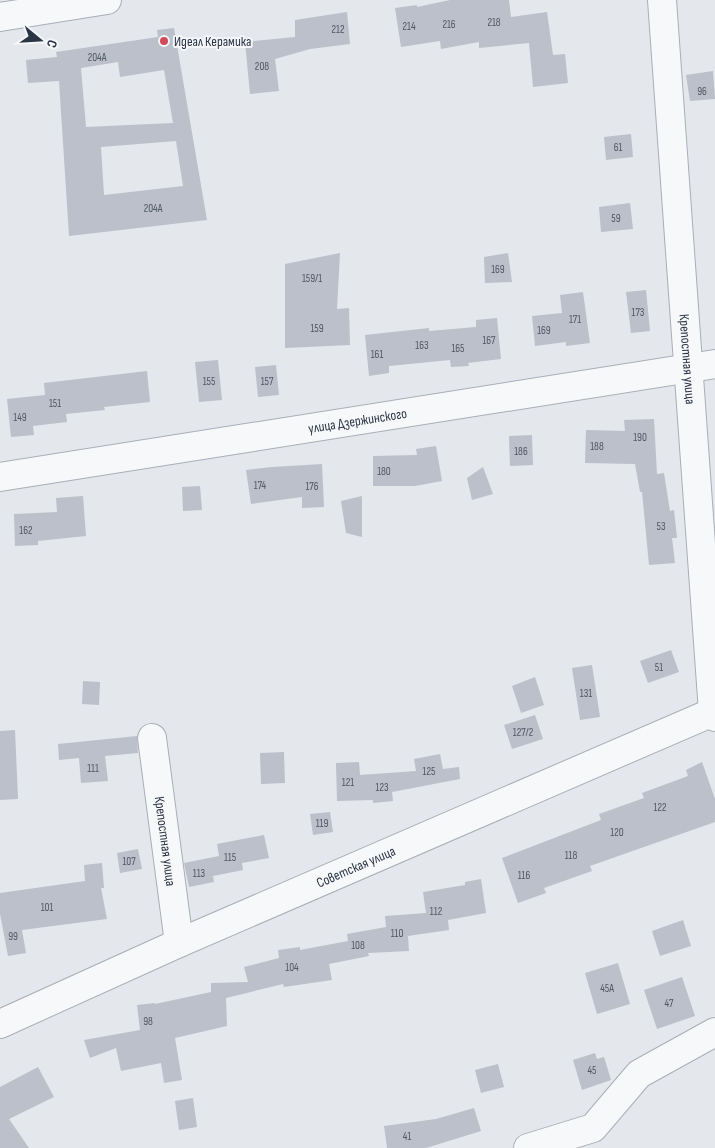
<svg xmlns="http://www.w3.org/2000/svg" width="715" height="1148" font-family="'Sofia Sans Condensed',sans-serif">
<rect width="100%" height="100%" fill="#e4e7ec"/>
<g fill="#bbc0ca" fill-rule="evenodd">
<path d="M 450,0 L 509,0 L 511,17 L 547,12 L 553,55 L 565,54 L 568,83 L 533,87 L 529,43 L 479,48 L 479,42 L 441,49 L 440,41 L 401,47 L 395,8 L 417,5 L 417,7 Z"/>
<path d="M 347,12 L 350,44 L 310,49 L 275,59 L 279,91 L 250,94 L 245,42 L 295,37 L 295,20 Z"/>
<path d="M 174,28 L 207,220 L 69,236 L 59,81 L 28,83 L 26,60 L 57,57 L 56,52 L 158,37 L 157,30 ZM 118,62 L 120,77 L 164,70 L 173,123 L 86,127 L 81,68 ZM 176,141 L 183,186 L 104,195 L 101,147 Z"/>
<path d="M 713,71 L 715,99 L 690,101 L 686,75 Z"/>
<path d="M 631,134 L 633,157 L 606,160 L 604,137 Z"/>
<path d="M 630,203 L 633,229 L 601,232 L 599,207 Z"/>
<path d="M 340,253 L 337,309 L 349,308 L 350,345 L 285,348 L 285,264 Z"/>
<path d="M 508,253 L 512,282 L 485,283 L 484,257 Z"/>
<path d="M 646,290 L 650,331 L 631,333 L 626,292 Z"/>
<path d="M 583,292 L 590,343 L 566,346 L 566,342 L 535,346 L 532,316 L 562,313 L 560,295 Z"/>
<path d="M 497,318 L 501,359 L 468,363 L 469,366 L 451,367 L 450,360 L 389,366 L 389,373 L 369,376 L 365,335 L 429,328 L 429,331 L 476,327 L 476,320 Z"/>
<path d="M 218,360 L 222,400 L 199,402 L 195,362 Z"/>
<path d="M 276,365 L 279,395 L 258,397 L 255,367 Z"/>
<path d="M 147,371 L 150,402 L 104,407 L 105,410 L 66,414 L 67,422 L 33,426 L 34,435 L 11,437 L 7,399 L 45,395 L 44,383 Z"/>
<path d="M 654,419 L 657,474 L 664,473 L 670,511 L 674,510 L 677,538 L 672,538 L 675,563 L 649,565 L 642,492 L 640,492 L 635,464 L 585,463 L 586,430 L 625,431 L 624,420 Z"/>
<path d="M 532,435 L 533,465 L 510,466 L 509,436 Z"/>
<path d="M 436,446 L 442,481 L 415,486 L 373,486 L 373,456 L 417,455 L 416,449 Z"/>
<path d="M 322,464 L 324,507 L 302,508 L 302,497 L 251,504 L 246,470 L 272,467 Z"/>
<path d="M 483,467 L 493,494 L 472,500 L 467,478 Z"/>
<path d="M 200,486 L 202,510 L 183,511 L 182,487 Z"/>
<path d="M 83,496 L 86,536 L 38,541 L 38,545 L 15,546 L 14,514 L 57,512 L 56,498 Z"/>
<path d="M 362,496 L 362,537 L 346,533 L 341,501 Z"/>
<path d="M 671,650 L 679,672 L 648,683 L 640,661 Z"/>
<path d="M 592,665 L 600,717 L 580,720 L 572,668 Z"/>
<path d="M 535,677 L 544,705 L 521,713 L 512,686 Z"/>
<path d="M 83,681 L 100,682 L 99,705 L 82,704 Z"/>
<path d="M 535,715 L 543,739 L 512,749 L 504,725 Z"/>
<path d="M 15,730 L 18,799 L 0,800 L 0,731 Z"/>
<path d="M 137,736 L 138,753 L 105,756 L 108,781 L 81,783 L 79,758 L 59,760 L 58,744 Z"/>
<path d="M 284,752 L 285,783 L 261,784 L 260,753 Z"/>
<path d="M 440,754 L 443,769 L 459,767 L 460,779 L 392,792 L 393,801 L 373,803 L 373,800 L 337,801 L 336,763 L 359,762 L 360,775 L 416,771 L 414,759 Z"/>
<path d="M 702,762 L 715,799 L 715,822 L 590,866 L 592,871 L 544,888 L 546,893 L 518,903 L 502,858 L 601,820 L 599,814 L 644,798 L 642,793 L 688,776 L 686,770 Z"/>
<path d="M 330,812 L 333,832 L 313,835 L 310,814 Z"/>
<path d="M 264,835 L 269,858 L 242,863 L 243,870 L 213,876 L 214,882 L 189,887 L 184,863 L 219,856 L 217,844 Z"/>
<path d="M 138,849 L 142,869 L 120,873 L 117,853 Z"/>
<path d="M 102,863 L 104,888 L 101,888 L 107,919 L 22,930 L 26,953 L 8,956 L 0,914 L 0,893 L 85,881 L 84,865 Z"/>
<path d="M 481,879 L 486,913 L 448,920 L 449,930 L 408,936 L 409,951 L 368,953 L 369,956 L 329,964 L 332,980 L 284,987 L 283,984 L 226,998 L 227,1026 L 175,1038 L 182,1080 L 164,1083 L 161,1063 L 121,1071 L 116,1048 L 90,1058 L 84,1040 L 140,1030 L 137,1005 L 155,1003 L 155,1004 L 211,992 L 211,983 L 248,982 L 244,967 L 279,958 L 278,950 L 300,947 L 300,950 L 348,941 L 347,934 L 386,927 L 385,916 L 426,913 L 423,892 L 465,885 L 465,882 Z"/>
<path d="M 683,920 L 691,946 L 660,956 L 652,931 Z"/>
<path d="M 618,963 L 630,1004 L 597,1014 L 585,973 Z"/>
<path d="M 682,977 L 695,1016 L 657,1029 L 644,990 Z"/>
<path d="M 595,1053 L 597,1059 L 604,1057 L 611,1080 L 582,1090 L 573,1060 Z"/>
<path d="M 498,1064 L 504,1087 L 481,1093 L 475,1070 Z"/>
<path d="M 38,1067 L 54,1097 L 9,1119 L 29,1148 L 0,1148 L 0,1087 Z"/>
<path d="M 193,1098 L 197,1127 L 179,1130 L 175,1101 Z"/>
<path d="M 474,1108 L 481,1131 L 426,1148 L 387,1148 L 384,1126 L 436,1119 Z"/>
</g>
<g fill="none" stroke-linecap="round" stroke-linejoin="round">
<g stroke="#a9aeb7" stroke-width="30">
<g id="minor">
<path id="s1" d="M 662,0 L 713,712 L 715,717"/>
<path d="M 0,17 L 107,0"/>
<path id="s2" d="M 0,477 L 715,364"/>
<path id="s3" d="M 152,738 L 179,943"/>
<path id="s4" d="M 0,1024 L 179,943 L 713,712"/>
<path d="M 528,1148 L 593,1128 L 639,1074 L 715,1032"/>
</g>
</g>
<use href="#minor" stroke="#f7f8fa" stroke-width="28"/>
</g>
<circle fill="#d1495b" stroke="#f4f6f9" stroke-width="2" cx="164" cy="41" r="5"/>
<g text-anchor="middle" dominant-baseline="central" stroke-width="4" stroke-linejoin="round" paint-order="stroke">
<g font-size="11" fill="#4f5766">
<text x="494" y="22">218</text>
<text x="449" y="24">216</text>
<text x="409" y="26">214</text>
<text x="338" y="29">212</text>
<text x="97" y="57">204А</text>
<text x="262" y="66">208</text>
<text x="702" y="91">96</text>
<text x="618" y="147">61</text>
<text x="153" y="208">204А</text>
<text x="616" y="218">59</text>
<text x="498" y="269">169</text>
<text x="312" y="278">159/1</text>
<text x="638" y="312">173</text>
<text x="575" y="319">171</text>
<text x="317" y="328">159</text>
<text x="544" y="330">169</text>
<text x="489" y="340">167</text>
<text x="422" y="345">163</text>
<text x="458" y="348">165</text>
<text x="377" y="354">161</text>
<text x="209" y="381">155</text>
<text x="267" y="381">157</text>
<text x="55" y="403">151</text>
<text x="20" y="417">149</text>
<text x="640" y="437">190</text>
<text x="597" y="446">188</text>
<text x="521" y="451">186</text>
<text x="384" y="471">180</text>
<text x="260" y="485">174</text>
<text x="312" y="486">176</text>
<text x="661" y="526">53</text>
<text x="26" y="530">162</text>
<text x="659" y="667">51</text>
<text x="586" y="693">131</text>
<text x="523" y="732">127/2</text>
<text x="93" y="768">111</text>
<text x="429" y="771">125</text>
<text x="348" y="782">121</text>
<text x="382" y="787">123</text>
<text x="660" y="807">122</text>
<text x="322" y="823">119</text>
<text x="617" y="832">120</text>
<text x="571" y="855">118</text>
<text x="230" y="857">115</text>
<text x="129" y="861">107</text>
<text x="199" y="873">113</text>
<text x="524" y="875">116</text>
<text x="47" y="907">101</text>
<text x="436" y="911">112</text>
<text x="397" y="933">110</text>
<text x="13" y="936">99</text>
<text x="358" y="945">108</text>
<text x="292" y="967">104</text>
<text x="607" y="988">45А</text>
<text x="669" y="1003">47</text>
<text x="148" y="1021">98</text>
<text x="592" y="1070">45</text>
<text x="407" y="1136">41</text>
</g>
<g font-size="14" fill="#2b3445" stroke="#f4f6f9" text-anchor="start">
<text x="174" y="41">Идеал Керамика</text>
</g>
<g font-size="14" fill="#2b3445" stroke="#f4f6f9">
<text stroke="none"><textPath href="#s1" startOffset="360">Крепостная улица</textPath></text>
<text stroke="none"><textPath href="#s2" startOffset="362">улица Дзержинского</textPath></text>
<text stroke="none"><textPath href="#s3" startOffset="104">Крепостная улица</textPath></text>
<text stroke="none"><textPath href="#s4" startOffset="389">Советская улица</textPath></text>
</g>
</g>
<g transform="translate(40 40) rotate(108)" stroke="#f4f6f9" stroke-width="4" paint-order="stroke">
<path d="M0-4L9 19L0 12L-9 19Z" fill="#2b3445"/>
<text y="-8" font-size="14" font-weight="bold" text-anchor="middle" fill="#2b3445">С</text>
</g>
</svg>
